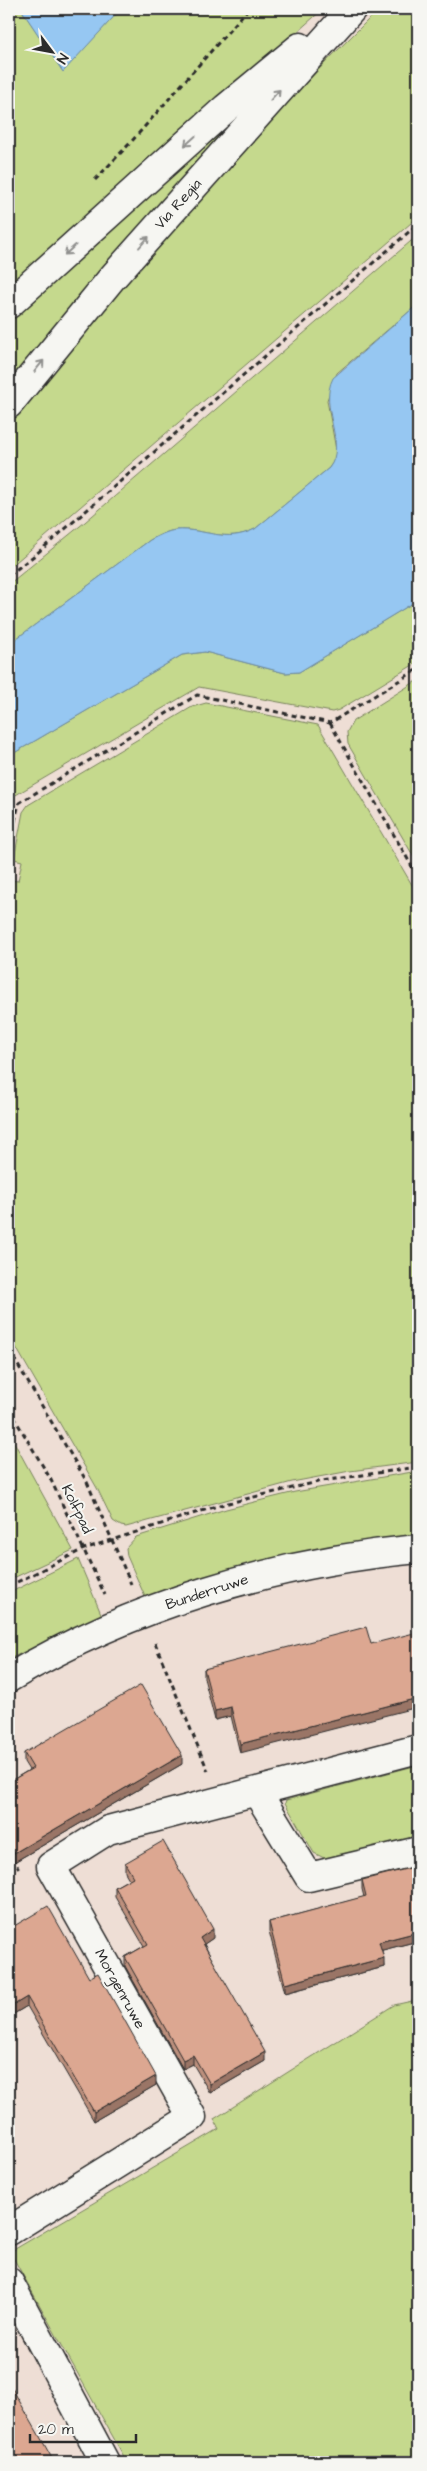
<svg xmlns="http://www.w3.org/2000/svg" width="427" height="2471" font-family="'Architects Daughter',sans-serif">
<rect width="100%" height="100%" fill="#eeded5"/>
<filter id="ink" filterUnits="userSpaceOnUse"><feTurbulence type="fractalNoise" baseFrequency=".02" numOctaves="2"/><feDisplacementMap in="SourceGraphic" scale="10" xChannelSelector="R" yChannelSelector="G"/><feConvolveMatrix kernelMatrix="1 2 1 2 8 2 1 2 1" color-interpolation-filters="sRGB"/></filter>
<g filter="url(#ink)">
<g fill="#c5d98d" stroke="#78825c">
<path d="M 9,9 L 21,9 L 63,71 L 121,9 L 323,9 L 9,287 Z"/>
<path d="M 379,9 L 418,9 L 418,217 L 9,568 L 9,416 C 127,276 248,137 379,9 Z"/>
<path d="M 227,125 L 229,126 L 9,384 L 9,317 Z"/>
<path d="M 418,235 L 418,304 L 337,373 L 327,400 L 336,450 L 335,459 L 329,468 L 255,529 C 225,544 206,528 176,530 C 167,531 158,536 150,540 L 9,644 L 9,584 L 85,522 Z"/>
<path d="M 418,600 L 418,662 L 339,710 L 332,712 L 199,687 L 14,796 L 9,804 L 9,756 L 182,655 L 205,652 L 285,673 L 299,672 Z"/>
<path d="M 418,680 L 418,864 L 348,744 L 347,732 L 353,721 Z"/>
<path d="M 206,703 L 318,725 L 418,895 L 418,1462 L 350,1471 L 292,1482 L 126,1527 L 121,1526 L 113,1521 L 97,1488 L 9,1335 L 9,890 L 10,880 L 18,881 L 22,861 L 14,859 L 23,812 L 28,805 L 192,707 Z"/>
<path d="M 9,1433 L 73,1550 L 9,1580 Z"/>
<path d="M 418,1471 L 418,1534 L 320,1550 L 146,1599 L 127,1556 L 126,1548 L 136,1537 L 226,1509 L 295,1492 Z"/>
<path d="M 78,1559 L 102,1616 L 9,1659 L 9,1593 Z"/>
<path d="M 418,1765 L 418,1830 L 408,1840 L 328,1860 L 314,1853 L 285,1803 L 286,1800 Z"/>
<path d="M 412,2001 L 418,2002 L 418,2462 L 127,2462 L 10,2252 L 219,2129 L 214,2119 L 394,2005 Z"/>
</g>
<g fill="#96c7f2" stroke="#6b89a2">
<path d="M 21,9 L 121,9 L 63,72 Z"/>
<path d="M 418,304 L 418,600 L 299,672 L 285,673 L 205,652 L 182,655 L 9,756 L 9,644 L 150,540 C 158,536 167,531 176,530 C 206,528 225,544 255,529 L 329,468 C 348,444 318,407 333,378 Z"/>
</g>
<g fill="none" stroke-linecap="round" stroke-linejoin="round">
<g stroke="#2b2b2b" stroke-width="31">
<g id="minor">
<path d="M 9,1678 C 132,1605 276,1562 418,1549"/>
<path d="M 257,1792 L 309,1877 L 418,1851"/>
<path d="M 9,2231 L 192,2117 L 51,1866 L 108,1830 L 418,1749"/>
<path d="M 9,2282 L 105,2462"/>
</g>
</g>
<g stroke="#2b2b2b" stroke-width="31">
<g id="major">
<path d="M 9,304 L 226,108 L 300,47"/>
<path d="M 9,404 L 112,278 L 352,9"/>
</g>
</g>
<g stroke="#2b2b2b" stroke-width="3" stroke-dasharray="5 4" stroke-linecap="butt">
<path d="M 95,180 L 132,141 L 248,9"/>
<path d="M 9,575 L 35,555 L 418,224"/>
<path d="M 330,723 L 418,877"/>
<path d="M 9,848 L 19,803 L 197,695 L 330,723 L 418,669"/>
<path d="M 9,1350 L 87,1482 L 131,1584"/>
<path d="M 9,1409 L 50,1478 L 105,1595"/>
<path d="M 9,1586 L 84,1549 L 220,1505 L 322,1481 L 418,1467"/>
<path d="M 155,1643 L 208,1771"/>
<path d="M 9,1872 L 19,1866"/>
</g>
<use href="#minor" stroke="#f6f6f2" stroke-width="28"/>
<use href="#major" stroke="#f6f6f2" stroke-width="28"/>
</g>
<g fill="#bd907d" stroke="#2b2b2b">
<path d="M 371,1644 L 240,1753 L 231,1716 L 215,1720 L 204,1678 L 204,1669 Z"/>
<path d="M 24,1753 L 182,1764 L 9,1865 L 9,1782 L 29,1770 L 24,1762 Z"/>
<path d="M 125,1863 L 213,1938 L 204,1944 L 265,2061 L 210,2093 L 193,2064 L 183,2069 L 125,1966 L 125,1957 L 144,1946 L 115,1896 L 115,1887 L 129,1879 L 125,1872 Z"/>
<path d="M 418,1866 L 418,1941 L 382,1950 L 384,1967 L 285,1993 L 269,1931 L 269,1922 L 364,1897 L 362,1889 L 362,1880 Z"/>
<path d="M 9,1929 L 89,1978 L 156,2085 L 94,2121 L 27,2006 L 12,2015 L 9,2009 Z"/>
</g>
<g fill="#9a7566" stroke="#2b2b2b">
<path d="M 418,1698 L 418,1707 L 240,1753 L 240,1744 Z"/>
<path d="M 231,1707 L 231,1716 L 215,1720 L 215,1711 Z"/>
<path d="M 182,1755 L 182,1764 L 9,1865 L 9,1856 Z"/>
<path d="M 213,1929 L 213,1938 L 200,1947 L 200,1938 Z"/>
<path d="M 418,1932 L 418,1941 L 379,1951 L 379,1942 Z"/>
<path d="M 384,1958 L 384,1967 L 285,1993 L 285,1984 Z"/>
<path d="M 27,1997 L 27,2006 L 12,2015 L 12,2006 Z"/>
<path d="M 265,2052 L 265,2061 L 210,2093 L 210,2084 Z"/>
<path d="M 193,2055 L 193,2064 L 183,2069 L 183,2060 Z"/>
<path d="M 156,2076 L 156,2085 L 94,2121 L 94,2112 Z"/>
</g>
<g fill="#dca791" stroke="#2b2b2b">
<path d="M 366,1627 L 371,1644 L 418,1632 L 418,1698 L 240,1744 L 231,1707 L 215,1711 L 204,1669 Z"/>
<path d="M 141,1685 L 182,1755 L 9,1856 L 9,1782 L 33,1768 L 24,1753 Z"/>
<path d="M 163,1841 L 213,1929 L 200,1938 L 265,2052 L 210,2084 L 193,2055 L 183,2060 L 125,1957 L 148,1944 L 115,1887 L 133,1877 L 125,1863 Z"/>
<path d="M 418,1866 L 418,1932 L 379,1942 L 384,1958 L 285,1984 L 269,1922 L 366,1896 L 362,1880 Z"/>
<path d="M 48,1906 L 89,1978 L 98,1973 L 156,2076 L 94,2112 L 27,1997 L 12,2006 L 9,2000 L 9,1929 Z"/>
<path d="M 9,2383 L 39,2435 L 54,2462 L 9,2462 Z"/>
</g>
<defs><path id="oneway-shaft" d="M-6 0H5M1.5-3L5.5 0L1.5 3" fill="none" stroke-width="1.6" stroke-linecap="round" stroke-linejoin="round" transform="scale(1.25)"/></defs>
<g stroke="#90908e">
<use href="#oneway-shaft" transform="translate(275 95) rotate(-48)"/>
<use href="#oneway-shaft" transform="translate(190 141) rotate(138)"/>
<use href="#oneway-shaft" transform="translate(144 242) rotate(-48)"/>
<use href="#oneway-shaft" transform="translate(70 250) rotate(138)"/>
<use href="#oneway-shaft" transform="translate(39 366) rotate(-51)"/>
</g>
</g>
<g text-anchor="middle" dominant-baseline="central" stroke-width="4" stroke-linejoin="round" paint-order="stroke">
<g font-size="15" fill="#2b2b2b" stroke="#f6f6f2">
<text transform="translate(178 204) rotate(-48)">Via Regia</text>
<text transform="translate(77 1509) rotate(64)">Kolfpad</text>
<text transform="translate(207 1592) rotate(-18)">Bunderruwe</text>
<text transform="translate(120 1989) rotate(61)">Morgenruwe</text>
</g>
</g>
<rect width="427" height="2471" fill="none" stroke="#f6f6f2" stroke-width="30"/>
<rect x="15" y="15" width="397" height="2441" fill="none" stroke="#2b2b2b" stroke-width="2" filter="url(#ink)"/>
<g transform="translate(52 52) rotate(122)" stroke="#f6f6f2" stroke-width="4" paint-order="stroke">
<path d="M0-4L9 19L0 12L-9 19Z" fill="#2b2b2b"/>
<text y="-8" font-size="14" font-weight="bold" text-anchor="middle" fill="#2b2b2b">N</text>
</g>
<path d="M30 2434v8h106v-8" fill="none" stroke="#2b2b2b" stroke-width="2.5"/>
<text x="38" y="2434" font-size="15" fill="#2b2b2b" stroke="#f6f6f2" stroke-width="4" paint-order="stroke">20 m</text>
</svg>
